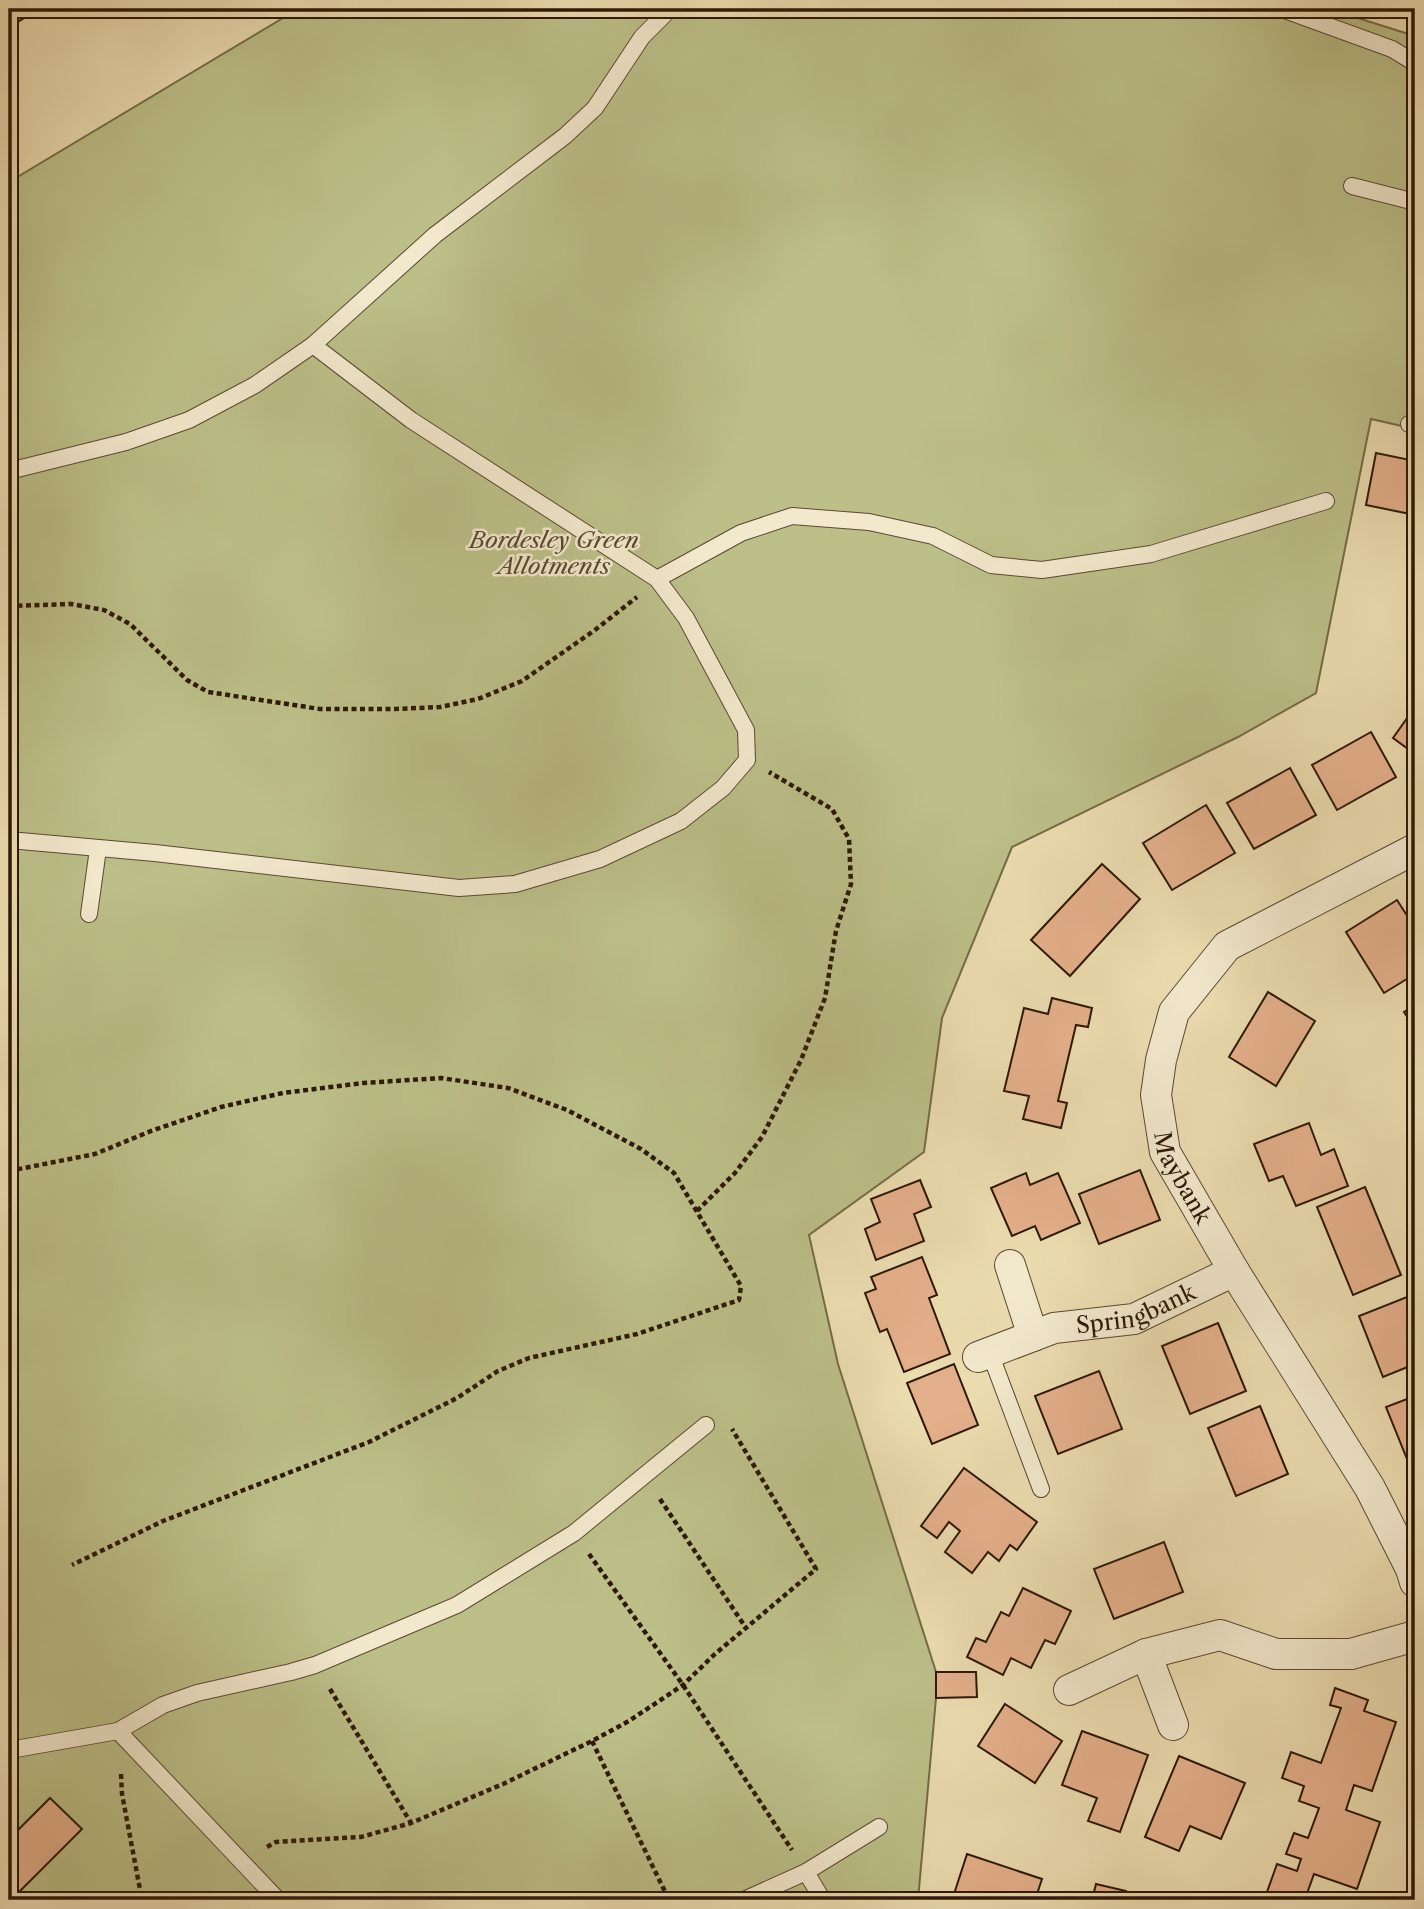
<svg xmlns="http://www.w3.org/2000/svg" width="1424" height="1909" font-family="'Libre Caslon Text',serif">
<rect width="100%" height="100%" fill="#ebdcb0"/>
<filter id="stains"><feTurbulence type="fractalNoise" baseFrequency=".00286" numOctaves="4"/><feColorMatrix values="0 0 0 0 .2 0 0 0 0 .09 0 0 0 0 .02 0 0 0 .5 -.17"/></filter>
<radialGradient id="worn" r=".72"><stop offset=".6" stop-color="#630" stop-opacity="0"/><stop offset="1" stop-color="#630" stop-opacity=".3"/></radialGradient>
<path fill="#bcbf88" stroke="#746c48" stroke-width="2" d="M 298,9 L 1329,9 L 1415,36 L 1415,429 L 1371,419 L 1316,693 L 1238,737 L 1012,847 L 942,1018 L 924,1152 L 809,1235 L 838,1364 L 936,1672 L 936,1698 L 918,1900 L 9,1900 L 9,182 Z"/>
<g fill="#e4b08b" stroke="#2d1808" stroke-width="2">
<path d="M 9,9 L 39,9 L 11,26 Z"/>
<path d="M 1376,453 L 1415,461 L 1415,515 L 1366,505 Z"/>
<path d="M 1415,707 L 1415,754 L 1393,738 Z"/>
<path d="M 1371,732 L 1396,777 L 1337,810 L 1312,765 Z"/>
<path d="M 1290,768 L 1316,815 L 1254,849 L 1227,803 Z"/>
<path d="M 1206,805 L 1235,853 L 1172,890 L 1143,843 Z"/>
<path d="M 1102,864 L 1140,899 L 1070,976 L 1031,940 Z"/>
<path d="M 1397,900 L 1415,928 L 1415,974 L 1384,993 L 1346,932 Z"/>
<path d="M 1268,992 L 1315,1021 L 1276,1086 L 1229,1057 Z"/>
<path d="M 1052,998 L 1092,1008 L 1088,1027 L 1076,1025 L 1058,1101 L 1067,1103 L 1061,1128 L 1023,1119 L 1029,1096 L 1004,1091 L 1024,1008 L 1048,1014 Z"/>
<path d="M 1415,1005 L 1415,1028 L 1404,1012 Z"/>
<path d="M 1309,1123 L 1321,1155 L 1334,1149 L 1348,1186 L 1296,1206 L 1283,1176 L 1269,1181 L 1254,1144 Z"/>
<path d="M 1140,1170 L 1160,1220 L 1099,1244 L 1079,1194 Z"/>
<path d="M 1026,1173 L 1030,1185 L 1058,1173 L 1080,1223 L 1041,1240 L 1035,1226 L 1012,1236 L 991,1188 Z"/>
<path d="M 920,1180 L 931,1207 L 914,1214 L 924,1241 L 876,1260 L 865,1229 L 880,1222 L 871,1199 Z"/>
<path d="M 1365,1187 L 1401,1275 L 1353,1295 L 1317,1207 Z"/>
<path d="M 922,1257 L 937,1295 L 929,1298 L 950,1354 L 904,1372 L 887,1329 L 880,1332 L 865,1293 L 876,1289 L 871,1277 Z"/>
<path d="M 1407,1297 L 1415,1317 L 1415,1364 L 1383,1377 L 1359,1316 Z"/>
<path d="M 1218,1323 L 1246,1391 L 1190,1414 L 1162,1346 Z"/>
<path d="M 954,1364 L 978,1425 L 932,1444 L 907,1383 Z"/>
<path d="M 1099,1371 L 1122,1429 L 1058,1454 L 1035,1396 Z"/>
<path d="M 1415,1396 L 1415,1456 L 1407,1459 L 1386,1407 Z"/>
<path d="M 1260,1406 L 1288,1474 L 1236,1496 L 1208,1428 Z"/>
<path d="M 964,1468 L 1037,1522 L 1017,1550 L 1010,1545 L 999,1561 L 988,1552 L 972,1573 L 945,1552 L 960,1531 L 949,1522 L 937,1538 L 921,1526 Z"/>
<path d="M 1164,1542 L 1183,1592 L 1114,1619 L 1094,1569 Z"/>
<path d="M 1023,1588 L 1071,1611 L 1055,1644 L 1045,1640 L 1031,1668 L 1011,1658 L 1003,1675 L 967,1657 L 976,1638 L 986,1642 L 1001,1612 L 1009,1616 Z"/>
<path d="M 936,1672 L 976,1672 L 977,1697 L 936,1698 Z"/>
<path d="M 1335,1688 L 1368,1700 L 1364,1711 L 1396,1722 L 1372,1791 L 1354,1785 L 1346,1810 L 1380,1822 L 1357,1889 L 1314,1874 L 1305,1899 L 1309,1900 L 1277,1900 L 1279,1897 L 1267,1892 L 1277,1864 L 1297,1871 L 1301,1859 L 1286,1854 L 1294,1833 L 1308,1838 L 1319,1808 L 1299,1801 L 1304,1786 L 1282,1778 L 1291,1752 L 1321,1763 L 1341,1708 L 1330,1705 Z"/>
<path d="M 1005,1704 L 1062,1741 L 1035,1783 L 978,1746 Z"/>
<path d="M 1082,1731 L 1148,1755 L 1120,1832 L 1088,1821 L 1097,1798 L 1062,1785 Z"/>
<path d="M 1179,1756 L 1245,1783 L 1221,1839 L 1190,1826 L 1179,1851 L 1145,1837 Z"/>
<path d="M 50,1798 L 82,1829 L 12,1899 L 9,1896 L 9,1839 Z"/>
<path d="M 967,1854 L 1042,1879 L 1035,1900 L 973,1900 L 954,1894 Z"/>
<path d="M 1096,1884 L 1126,1891 L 1124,1900 L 1092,1900 Z"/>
</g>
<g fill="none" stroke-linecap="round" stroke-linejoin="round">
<g stroke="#5c4932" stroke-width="18">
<g id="service">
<path d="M 1282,9 L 1392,49 L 1415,63"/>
<path d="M 1352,186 L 1415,202"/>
<path d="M 1409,424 L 1415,425"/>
<path d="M 9,471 L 126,442 L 189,420 L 255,385 L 313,345 L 435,235 L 565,136 L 595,108 L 642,37 L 670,9"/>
<path d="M 657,579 L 741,533 L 792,516 L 869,522 L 933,536 L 991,565 L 1042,570 L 1151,554 L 1326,501"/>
<path d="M 9,840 L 155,853 L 459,888 L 515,884 L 600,859 L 681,821 L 723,788 L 747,760 L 746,730 L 686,618 L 657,579 L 411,420 L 313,345"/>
<path d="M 89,914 L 98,849"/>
<path d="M 990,1353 L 1041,1489"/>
<path d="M 118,1731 L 278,1900"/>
<path d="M 10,1750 L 118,1731 L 163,1705 L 197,1693 L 291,1672 L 315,1665 L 457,1605 L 574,1533 L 706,1425"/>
<path d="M 806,1872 L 822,1899"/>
<path d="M 744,1900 L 806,1872 L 879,1827"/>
</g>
</g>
<g stroke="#5c4932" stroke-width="32">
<g id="minor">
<path id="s1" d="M 1415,849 L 1227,946 L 1174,1012 L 1161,1060 L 1156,1095 L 1165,1152 L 1234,1271 L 1370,1488 L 1411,1569 L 1415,1582"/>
<path d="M 1010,1265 L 1033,1336"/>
<path id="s2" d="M 978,1357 L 1054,1328 L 1134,1319 L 1234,1271"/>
<path d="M 1146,1654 L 1173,1725"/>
<path d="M 1069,1690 L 1146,1654 L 1220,1635 L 1276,1654 L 1351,1654 L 1415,1636"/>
</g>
</g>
<g stroke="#2d1808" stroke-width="4.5" stroke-dasharray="5 3.5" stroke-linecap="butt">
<path d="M 9,606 L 71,604 L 104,610 L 130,624 L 187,680 L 208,692 L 320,709 L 395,709 L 440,707 L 478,699 L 522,681 L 595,630 L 637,597"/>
<path d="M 9,1171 L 95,1154 L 151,1131 L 221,1107 L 283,1093 L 363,1083 L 441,1078 L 508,1088 L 567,1110 L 641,1149 L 674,1173 L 741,1286 L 739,1300 L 637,1334 L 529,1358 L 498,1371 L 457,1398 L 369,1442 L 163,1521 L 72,1565"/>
<path d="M 697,1211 L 735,1173 L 762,1137 L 801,1060 L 825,998 L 836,931 L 851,884 L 849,839 L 832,809 L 769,772"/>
<path d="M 660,1499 L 746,1628"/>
<path d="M 589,1554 L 683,1685 L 792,1850"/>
<path d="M 330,1689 L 411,1823"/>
<path d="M 592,1741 L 669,1900"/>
<path d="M 121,1774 L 122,1794 L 142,1900"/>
<path d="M 267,1847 L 276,1842 L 361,1837 L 411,1823 L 503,1784 L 592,1741 L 629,1721 L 683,1685 L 715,1654 L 816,1569 L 732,1429"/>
</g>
<use href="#service" stroke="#f2e8cc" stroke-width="16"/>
<use href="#minor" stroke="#f2e8cc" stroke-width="30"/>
</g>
<g text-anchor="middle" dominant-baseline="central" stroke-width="5" stroke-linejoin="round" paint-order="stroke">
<g font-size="23" font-style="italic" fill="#584a2e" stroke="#f2e8cc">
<text x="554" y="540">Bordesley Green<tspan x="554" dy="26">Allotments</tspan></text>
</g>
<g font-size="23" fill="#2d1808" stroke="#f2e8cc">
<text stroke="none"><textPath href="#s1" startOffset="469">Maybank</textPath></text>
<text stroke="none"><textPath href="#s2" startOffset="166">Springbank</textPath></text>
</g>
</g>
<rect width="1424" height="1909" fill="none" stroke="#ebdcb0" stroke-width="35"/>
<rect x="10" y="10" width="1403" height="1888" fill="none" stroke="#2d1808" stroke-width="3.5"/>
<rect x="18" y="18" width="1389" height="1874" fill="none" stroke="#2d1808" stroke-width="2"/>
<rect width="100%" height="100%" filter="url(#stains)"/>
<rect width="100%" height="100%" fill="url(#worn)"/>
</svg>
